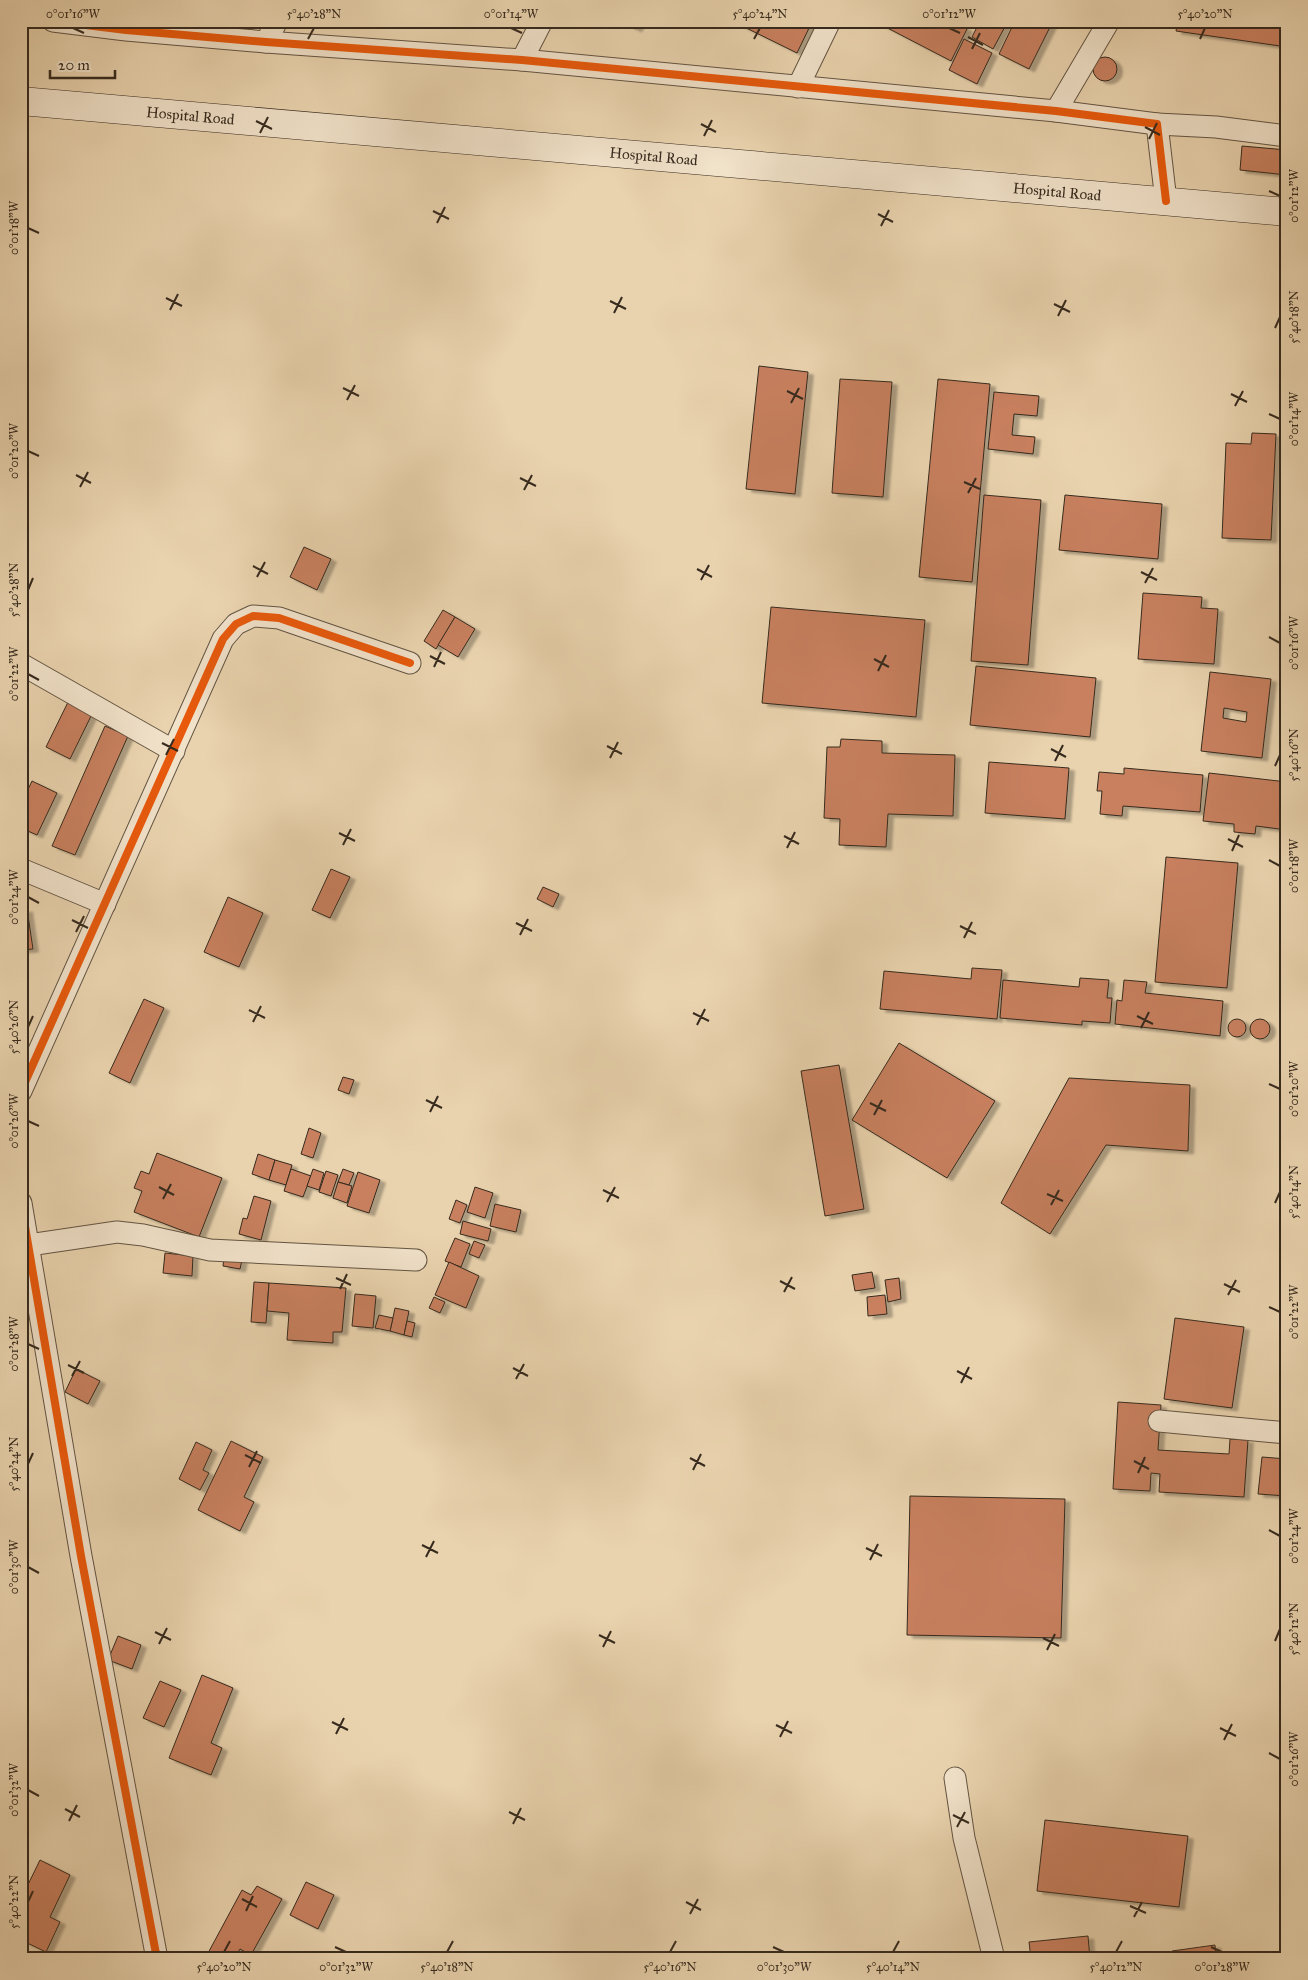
<svg xmlns="http://www.w3.org/2000/svg" width="1308" height="1980" font-family="'IM FELL Great Primer',serif">
<defs>
<filter id="shadow"><feDropShadow dx="5.5" dy="3" stdDeviation="1" flood-color="#0004"/></filter>
</defs>
<rect width="100%" height="100%" fill="#e9d3ae"/>
<filter id="stains"><feTurbulence type="fractalNoise" baseFrequency=".004" numOctaves="4"/><feColorMatrix values="0 0 0 0 .2 0 0 0 0 .09 0 0 0 0 .02 0 0 0 .5 -.17"/></filter>
<radialGradient id="worn" r=".72"><stop offset=".6" stop-color="#630" stop-opacity="0"/><stop offset="1" stop-color="#630" stop-opacity=".3"/></radialGradient>
<g fill="#c8805f" stroke="#362a1e" fill-rule="evenodd" filter="url(#shadow)">
<path d="M 621,21 L 641,21 L 636,29 Z"/>
<path d="M 732,21 L 800,21 L 810,26 L 797,53 Z"/>
<path d="M 874,21 L 951,21 L 967,29 L 951,61 Z"/>
<path d="M 980,21 L 1008,21 L 993,49 L 972,37 Z"/>
<path d="M 1015,21 L 1053,21 L 1029,69 L 999,54 Z"/>
<path d="M 1178,21 L 1287,21 L 1287,47 L 1176,31 Z"/>
<path d="M 964,39 L 992,53 L 977,84 L 949,70 Z"/>
<circle cx="1105" cy="69" r="12"/>
<path d="M 1242,146 L 1287,150 L 1287,175 L 1240,170 Z"/>
<path d="M 759,366 L 808,372 L 795,494 L 746,489 Z"/>
<path d="M 840,379 L 892,382 L 883,497 L 832,493 Z"/>
<path d="M 938,379 L 990,384 L 972,582 L 919,577 Z"/>
<path d="M 994,392 L 1039,396 L 1037,416 L 1014,414 L 1012,435 L 1035,437 L 1033,454 L 988,449 Z"/>
<path d="M 1252,433 L 1276,434 L 1271,540 L 1222,538 L 1226,443 L 1251,444 Z"/>
<path d="M 984,495 L 1041,500 L 1028,665 L 971,661 Z"/>
<path d="M 1065,495 L 1162,504 L 1158,559 L 1059,550 Z"/>
<path d="M 304,547 L 331,559 L 317,590 L 290,577 Z"/>
<path d="M 1143,593 L 1202,597 L 1201,608 L 1218,609 L 1214,664 L 1138,659 Z"/>
<path d="M 771,607 L 925,620 L 916,717 L 762,703 Z"/>
<path d="M 443,610 L 455,617 L 436,649 L 424,641 Z"/>
<path d="M 455,617 L 475,629 L 458,657 L 438,645 Z"/>
<path d="M 976,666 L 1096,678 L 1090,737 L 970,725 Z"/>
<path d="M 1210,672 L 1271,679 L 1262,758 L 1201,751 ZM 1224,708 L 1247,712 L 1246,722 L 1223,718 Z"/>
<path d="M 70,698 L 94,710 L 70,759 L 46,747 Z"/>
<path d="M 105,726 L 128,736 L 75,855 L 52,846 Z"/>
<path d="M 841,739 L 882,741 L 882,753 L 955,755 L 953,816 L 888,814 L 886,847 L 839,845 L 840,819 L 824,818 L 827,747 L 840,747 Z"/>
<path d="M 989,762 L 1069,768 L 1065,819 L 985,813 Z"/>
<path d="M 1124,768 L 1203,775 L 1200,812 L 1123,806 L 1122,816 L 1100,814 L 1102,791 L 1097,791 L 1099,772 L 1124,774 Z"/>
<path d="M 1209,773 L 1287,782 L 1287,830 L 1256,826 L 1255,834 L 1234,832 L 1234,824 L 1203,821 Z"/>
<path d="M 32,781 L 57,793 L 37,835 L 21,828 L 21,804 Z"/>
<path d="M 1166,857 L 1238,863 L 1227,988 L 1155,982 Z"/>
<path d="M 331,869 L 350,877 L 330,918 L 312,910 Z"/>
<path d="M 543,887 L 559,894 L 553,907 L 537,899 Z"/>
<path d="M 228,897 L 263,913 L 239,967 L 204,952 Z"/>
<path d="M 27,909 L 33,949 L 21,950 L 21,910 Z"/>
<path d="M 972,968 L 1002,970 L 997,1019 L 880,1009 L 884,971 L 971,979 Z"/>
<path d="M 1080,978 L 1109,980 L 1107,998 L 1112,998 L 1110,1023 L 1082,1021 L 1082,1025 L 1000,1018 L 1003,980 L 1079,987 Z"/>
<path d="M 1124,980 L 1147,982 L 1145,993 L 1223,1001 L 1220,1036 L 1115,1024 L 1117,1000 L 1122,1001 Z"/>
<path d="M 144,999 L 164,1008 L 130,1083 L 109,1073 Z"/>
<circle cx="1260" cy="1029" r="10"/>
<circle cx="1237" cy="1028" r="9"/>
<path d="M 899,1043 L 995,1101 L 947,1178 L 852,1120 Z"/>
<path d="M 839,1065 L 864,1209 L 825,1216 L 801,1071 Z"/>
<path d="M 343,1077 L 354,1080 L 349,1094 L 338,1090 Z"/>
<path d="M 1069,1078 L 1190,1085 L 1188,1151 L 1106,1145 L 1050,1234 L 1001,1203 Z"/>
<path d="M 309,1128 L 321,1133 L 313,1158 L 301,1154 Z"/>
<path d="M 157,1153 L 222,1178 L 199,1237 L 134,1212 L 142,1191 L 134,1188 L 141,1171 L 149,1174 Z"/>
<path d="M 258,1154 L 275,1160 L 269,1180 L 252,1174 Z"/>
<path d="M 275,1160 L 292,1165 L 286,1185 L 269,1180 Z"/>
<path d="M 291,1169 L 311,1176 L 303,1197 L 284,1191 Z"/>
<path d="M 313,1169 L 324,1173 L 319,1190 L 307,1186 Z"/>
<path d="M 343,1169 L 354,1173 L 349,1185 L 338,1182 Z"/>
<path d="M 326,1171 L 338,1175 L 331,1196 L 319,1192 Z"/>
<path d="M 358,1172 L 380,1180 L 369,1213 L 347,1206 Z"/>
<path d="M 338,1182 L 352,1186 L 347,1203 L 333,1198 Z"/>
<path d="M 475,1187 L 493,1193 L 485,1218 L 467,1212 Z"/>
<path d="M 254,1196 L 271,1201 L 261,1240 L 239,1234 L 243,1218 L 247,1219 Z"/>
<path d="M 456,1200 L 467,1205 L 460,1223 L 449,1219 Z"/>
<path d="M 495,1204 L 521,1210 L 516,1232 L 490,1226 Z"/>
<path d="M 463,1221 L 491,1229 L 488,1241 L 460,1234 Z"/>
<path d="M 455,1238 L 470,1244 L 461,1267 L 445,1261 Z"/>
<path d="M 474,1241 L 485,1245 L 479,1258 L 469,1254 Z"/>
<path d="M 165,1253 L 193,1256 L 192,1276 L 163,1273 Z"/>
<path d="M 224,1257 L 242,1260 L 240,1269 L 223,1266 Z"/>
<path d="M 449,1262 L 479,1276 L 466,1308 L 435,1295 Z"/>
<path d="M 872,1272 L 875,1288 L 855,1291 L 852,1275 Z"/>
<path d="M 899,1278 L 901,1299 L 888,1302 L 885,1280 Z"/>
<path d="M 254,1282 L 269,1283 L 266,1323 L 251,1322 Z"/>
<path d="M 269,1283 L 346,1288 L 342,1332 L 333,1332 L 333,1343 L 287,1340 L 289,1313 L 267,1311 Z"/>
<path d="M 355,1294 L 376,1296 L 373,1328 L 352,1326 Z"/>
<path d="M 885,1295 L 887,1314 L 868,1316 L 867,1297 Z"/>
<path d="M 434,1297 L 445,1302 L 440,1313 L 429,1308 Z"/>
<path d="M 395,1308 L 409,1311 L 404,1335 L 390,1331 Z"/>
<path d="M 379,1315 L 393,1318 L 390,1331 L 375,1328 Z"/>
<path d="M 1175,1318 L 1244,1327 L 1232,1408 L 1164,1399 Z"/>
<path d="M 407,1321 L 415,1323 L 412,1337 L 404,1335 Z"/>
<path d="M 76,1369 L 100,1381 L 88,1404 L 65,1392 Z"/>
<path d="M 1118,1402 L 1161,1405 L 1158,1450 L 1229,1454 L 1230,1439 L 1248,1440 L 1244,1497 L 1159,1492 L 1160,1474 L 1151,1473 L 1150,1491 L 1113,1489 Z"/>
<path d="M 231,1441 L 263,1457 L 244,1497 L 254,1502 L 240,1531 L 198,1510 Z"/>
<path d="M 196,1442 L 212,1450 L 203,1470 L 209,1473 L 200,1490 L 179,1479 Z"/>
<path d="M 1262,1457 L 1287,1459 L 1287,1496 L 1258,1494 Z"/>
<path d="M 910,1496 L 1065,1499 L 1061,1638 L 907,1635 Z"/>
<path d="M 118,1636 L 141,1645 L 132,1669 L 108,1660 Z"/>
<path d="M 202,1675 L 233,1688 L 211,1743 L 222,1748 L 211,1775 L 169,1758 Z"/>
<path d="M 160,1681 L 181,1690 L 164,1727 L 143,1718 Z"/>
<path d="M 1045,1820 L 1188,1836 L 1179,1907 L 1037,1891 Z"/>
<path d="M 40,1860 L 70,1875 L 50,1917 L 60,1922 L 46,1952 L 21,1940 L 21,1899 Z"/>
<path d="M 306,1882 L 334,1895 L 318,1929 L 290,1915 Z"/>
<path d="M 257,1886 L 282,1899 L 251,1955 L 240,1949 L 234,1959 L 215,1959 L 207,1955 L 242,1890 L 251,1895 Z"/>
<path d="M 1088,1936 L 1090,1959 L 1031,1959 L 1029,1942 Z"/>
<path d="M 1215,1945 L 1216,1959 L 1173,1959 L 1172,1951 Z"/>
</g>
<g fill="none" stroke-linecap="round" stroke-linejoin="round">
<g stroke="#635442" stroke-width="23">
<g id="minor">
<path d="M 53,21 L 126,30 L 266,42 L 522,60 L 1056,111 L 1157,124 L 1166,201"/>
<path d="M 266,42 L 277,21"/>
<path d="M 522,60 L 542,21"/>
<path d="M 798,87 L 830,21"/>
<path d="M 1056,111 L 1109,21"/>
<path d="M 1157,124 L 1216,127 L 1287,136"/>
<path d="M 21,664 L 174,751"/>
<path d="M 21,869 L 105,904"/>
<path d="M 21,1091 L 223,639 L 236,624 L 253,616 L 279,618 L 410,663"/>
<path d="M 21,1203 L 81,1556 L 157,1959"/>
<path d="M 29,1245 L 117,1232 L 143,1235 L 210,1250 L 416,1260"/>
<path d="M 1159,1421 L 1287,1433"/>
<path d="M 955,1778 L 964,1838 L 994,1959"/>
</g>
</g>
<g stroke="#362a1e" stroke-width="29">
<g id="secondary">
<path id="s1" d="M 21,101 L 1287,212"/>
</g>
</g>
<use href="#minor" stroke="#f1e2ca" stroke-width="21"/>
<use href="#secondary" stroke="#f1e2ca" stroke-width="28"/>
<g stroke="#f1e2ca" stroke-width="11">
<g id="cycleway">
<path d="M 53,21 L 126,30 L 266,42 L 522,60 L 1056,111 L 1157,124 L 1166,201"/>
<path d="M 21,1091 L 223,639 L 236,624 L 253,616 L 279,618 L 410,663"/>
<path d="M 21,1203 L 81,1556 L 157,1959"/>
</g>
</g>
<use href="#cycleway" stroke="#e8590c" stroke-width="8"/>
</g>
<path fill="none" stroke="#362a1e" stroke-width="2" d="M 73,28 L 84,33M 511,28 L 522,33M 949,28 L 960,33M 968,37 L 983,45M 308,39 L 314,28M 754,39 L 760,28M 1200,39 L 1205,28M 972,49 L 980,33M 256,121 L 272,129M 701,124 L 716,132M 1145,127 L 1160,135M 260,133 L 268,117M 704,136 L 712,120M 1149,139 L 1157,123M 1269,191 L 1280,196M 433,211 L 449,219M 878,214 L 893,222M 437,223 L 445,207M 881,226 L 889,210M 28,228 L 39,233M 166,298 L 182,306M 610,301 L 626,309M 1054,304 L 1070,312M 170,310 L 178,294M 614,313 L 622,297M 1058,316 L 1066,300M 1275,328 L 1280,317M 343,388 L 359,396M 787,391 L 803,399M 1231,394 L 1247,402M 347,400 L 355,385M 791,403 L 799,388M 1235,406 L 1243,391M 1269,414 L 1280,419M 28,451 L 39,456M 76,475 L 91,483M 520,478 L 536,486M 964,482 L 980,489M 80,487 L 88,472M 524,490 L 532,475M 968,493 L 976,478M 253,566 L 268,574M 697,569 L 712,577M 1141,572 L 1157,580M 257,577 L 265,562M 701,580 L 709,565M 1145,583 L 1153,568M 28,590 L 33,578M 1269,637 L 1280,643M 430,656 L 445,664M 874,659 L 889,667M 434,667 L 441,652M 878,671 L 886,655M 28,674 L 39,680M 162,743 L 178,751M 607,746 L 622,754M 1051,749 L 1066,757M 166,755 L 174,739M 610,758 L 618,742M 1055,761 L 1063,745M 1275,766 L 1280,755M 339,833 L 355,841M 784,836 L 799,844M 1228,839 L 1243,847M 343,845 L 351,829M 787,848 L 795,832M 1232,851 L 1239,835M 1269,860 L 1280,866M 28,897 L 39,903M 72,920 L 88,928M 516,923 L 532,931M 960,926 L 976,934M 76,932 L 84,916M 520,935 L 528,919M 964,938 L 972,922M 249,1010 L 265,1018M 693,1013 L 709,1021M 1137,1016 L 1153,1024M 253,1022 L 261,1006M 697,1025 L 705,1009M 28,1027 L 33,1016M 1141,1028 L 1149,1012M 1269,1084 L 1280,1089M 426,1100 L 442,1108M 870,1103 L 886,1111M 430,1112 L 438,1096M 874,1115 L 882,1100M 28,1121 L 39,1126M 159,1187 L 174,1195M 603,1190 L 619,1198M 1047,1194 L 1063,1201M 163,1199 L 171,1184M 607,1202 L 615,1187M 1275,1203 L 1280,1192M 1051,1205 L 1059,1190M 336,1278 L 351,1285M 780,1281 L 795,1289M 1224,1284 L 1240,1292M 340,1289 L 347,1274M 784,1292 L 792,1277M 1228,1295 L 1236,1280M 1269,1307 L 1280,1312M 28,1344 L 39,1349M 68,1365 L 84,1373M 513,1368 L 528,1376M 957,1371 L 972,1379M 72,1376 L 80,1361M 516,1379 L 524,1364M 961,1383 L 969,1367M 245,1455 L 261,1463M 690,1458 L 705,1466M 1134,1461 L 1149,1469M 28,1464 L 33,1453M 249,1467 L 257,1451M 693,1470 L 701,1454M 1138,1473 L 1145,1457M 1269,1530 L 1280,1536M 422,1545 L 438,1553M 866,1548 L 882,1556M 426,1557 L 434,1541M 870,1560 L 878,1544M 28,1567 L 39,1573M 155,1632 L 171,1640M 599,1635 L 615,1643M 1043,1638 L 1059,1646M 1275,1641 L 1280,1629M 159,1644 L 167,1628M 603,1647 L 611,1631M 1047,1650 L 1055,1634M 332,1722 L 348,1730M 776,1725 L 792,1733M 1220,1728 L 1236,1736M 336,1734 L 344,1718M 780,1737 L 788,1721M 1224,1740 L 1232,1724M 1269,1753 L 1280,1759M 28,1790 L 39,1796M 65,1809 L 80,1817M 509,1812 L 525,1820M 953,1815 L 969,1823M 69,1821 L 77,1805M 513,1824 L 521,1808M 957,1827 L 965,1812M 242,1899 L 257,1907M 28,1902 L 33,1891M 686,1902 L 701,1910M 1130,1906 L 1146,1913M 246,1911 L 253,1896M 690,1914 L 698,1899M 1134,1917 L 1142,1902M 335,1947 L 346,1952M 773,1947 L 784,1952M 1211,1947 L 1222,1952M 224,1952 L 230,1941M 447,1952 L 453,1941M 670,1952 L 676,1941M 893,1952 L 899,1941M 1116,1952 L 1122,1941"/>
<g text-anchor="middle" dominant-baseline="central" stroke-width="4" stroke-linejoin="round" paint-order="stroke">
<g font-size="15" fill="#362a1e" stroke="#f1e2ca">
<text stroke="none"><textPath href="#s1" startOffset="170">Hospital Road</textPath></text>
<text stroke="none"><textPath href="#s1" startOffset="635">Hospital Road</textPath></text>
<text stroke="none"><textPath href="#s1" startOffset="1040">Hospital Road</textPath></text>
</g>
</g>
<rect width="1308" height="1980" fill="none" stroke="#e9d3ae" stroke-width="55"/>
<path d="M50 70v8h65v-8" fill="none" stroke="#362a1e" stroke-width="2.5"/>
<text x="58" y="70" font-size="15" fill="#362a1e" stroke="#f1e2ca" stroke-width="4" paint-order="stroke">20 m</text>
<rect x="28" y="28" width="1252" height="1924" fill="none" stroke="#362a1e" stroke-width="2"/>
<g font-size="12" text-anchor="middle" fill="#362a1e">
<text x="73" y="18">0°01'16"W</text>
<text x="314" y="18">5°40'28"N</text>
<text x="511" y="18">0°01'14"W</text>
<text x="760" y="18">5°40'24"N</text>
<text x="949" y="18">0°01'12"W</text>
<text x="1205" y="18">5°40'20"N</text>
<text transform="translate(1294 196) rotate(-90)" y="4">0°01'12"W</text>
<text transform="translate(14 228) rotate(-90)" y="4">0°01'18"W</text>
<text transform="translate(1294 317) rotate(-90)" y="4">5°40'18"N</text>
<text transform="translate(1294 419) rotate(-90)" y="4">0°01'14"W</text>
<text transform="translate(14 451) rotate(-90)" y="4">0°01'20"W</text>
<text transform="translate(14 590) rotate(-90)" y="4">5°40'28"N</text>
<text transform="translate(1294 643) rotate(-90)" y="4">0°01'16"W</text>
<text transform="translate(14 674) rotate(-90)" y="4">0°01'22"W</text>
<text transform="translate(1294 755) rotate(-90)" y="4">5°40'16"N</text>
<text transform="translate(1294 866) rotate(-90)" y="4">0°01'18"W</text>
<text transform="translate(14 897) rotate(-90)" y="4">0°01'24"W</text>
<text transform="translate(14 1027) rotate(-90)" y="4">5°40'26"N</text>
<text transform="translate(1294 1089) rotate(-90)" y="4">0°01'20"W</text>
<text transform="translate(14 1121) rotate(-90)" y="4">0°01'26"W</text>
<text transform="translate(1294 1192) rotate(-90)" y="4">5°40'14"N</text>
<text transform="translate(1294 1312) rotate(-90)" y="4">0°01'22"W</text>
<text transform="translate(14 1344) rotate(-90)" y="4">0°01'28"W</text>
<text transform="translate(14 1464) rotate(-90)" y="4">5°40'24"N</text>
<text transform="translate(1294 1536) rotate(-90)" y="4">0°01'24"W</text>
<text transform="translate(14 1567) rotate(-90)" y="4">0°01'30"W</text>
<text transform="translate(1294 1629) rotate(-90)" y="4">5°40'12"N</text>
<text transform="translate(1294 1759) rotate(-90)" y="4">0°01'26"W</text>
<text transform="translate(14 1790) rotate(-90)" y="4">0°01'32"W</text>
<text transform="translate(14 1902) rotate(-90)" y="4">5°40'22"N</text>
<text x="224" y="1971">5°40'20"N</text>
<text x="346" y="1971">0°01'32"W</text>
<text x="447" y="1971">5°40'18"N</text>
<text x="670" y="1971">5°40'16"N</text>
<text x="784" y="1971">0°01'30"W</text>
<text x="893" y="1971">5°40'14"N</text>
<text x="1116" y="1971">5°40'12"N</text>
<text x="1222" y="1971">0°01'28"W</text>
</g>
<rect width="100%" height="100%" filter="url(#stains)"/>
<rect width="100%" height="100%" fill="url(#worn)"/>
</svg>
